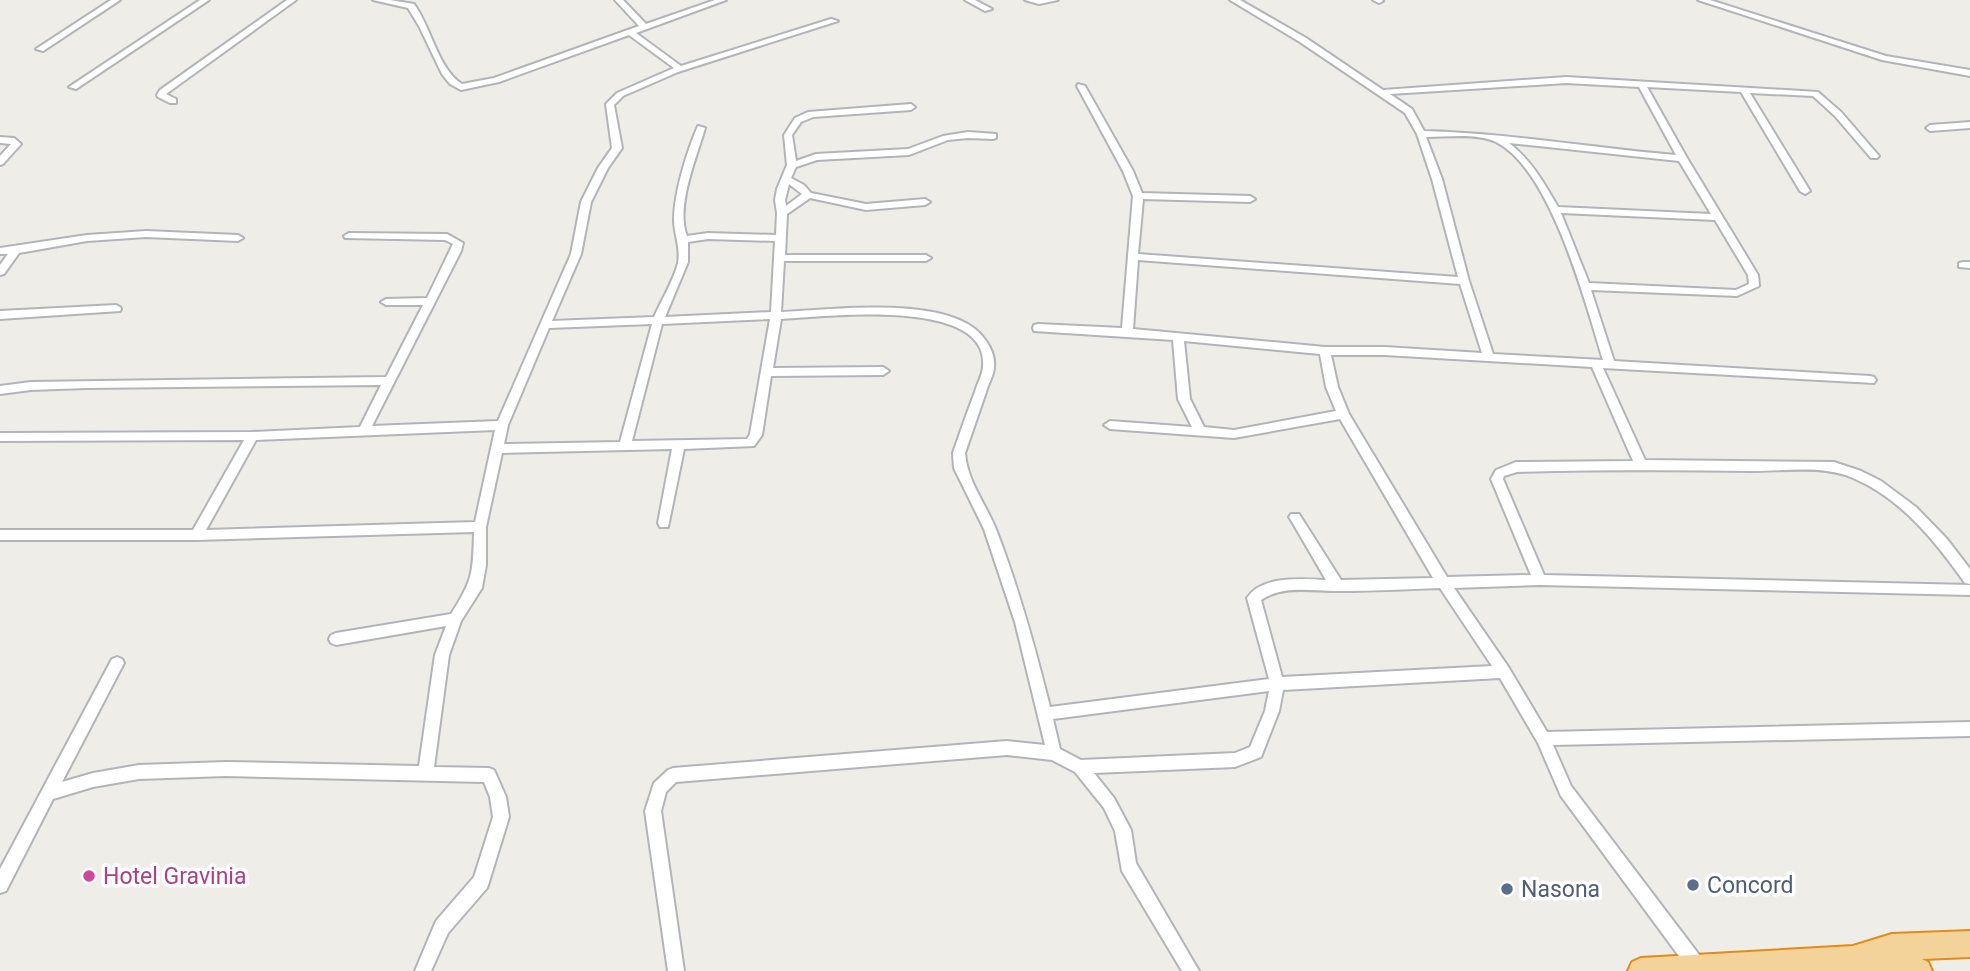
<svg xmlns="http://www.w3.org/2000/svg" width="1970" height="971" font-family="Roboto,sans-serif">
<rect width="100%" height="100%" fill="#efede7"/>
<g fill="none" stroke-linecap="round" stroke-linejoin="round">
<g stroke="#b2b5b8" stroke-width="4">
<g id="minor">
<path d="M 111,0 L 120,0 L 43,51 L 36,49 Z"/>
<path d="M 200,0 L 209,0 L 76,89 L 69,87 Z"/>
<path d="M 287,0 L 296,0 L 166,94 L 176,99 L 176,103 L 170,103 L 158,97 L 157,95 L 160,90 Z"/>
<path d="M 373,0 L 390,0 L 414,4 C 431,27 438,69 462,84 L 494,78 L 639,26 L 615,0 L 623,0 L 646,24 L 715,0 L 726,0 L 636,33 L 681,66 L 831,19 L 838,21 L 678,72 L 623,96 L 614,105 L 622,148 L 608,168 L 591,202 L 581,254 L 552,321 L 654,317 C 661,301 674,280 678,263 C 681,248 674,234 674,220 C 674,193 687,151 698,126 L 705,128 C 697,157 675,207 687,236 L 708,233 L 776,235 L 777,213 L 775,200 L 777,189 L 787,165 L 784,135 L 795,118 L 808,112 L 911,104 L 915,107 L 911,110 L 813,117 L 801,122 L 792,135 L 796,161 L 816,154 L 908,149 L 943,136 L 968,132 L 996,134 L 996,138 L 993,139 L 968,138 L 948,140 L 909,155 L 817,160 L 796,167 L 791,178 L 804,185 L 811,193 L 866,204 L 925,199 L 930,202 L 925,205 L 866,210 L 810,198 L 787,214 L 785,255 L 926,255 L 931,258 L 926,261 L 784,261 L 781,312 C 832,310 956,293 986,341 C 991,348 995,358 994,367 C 994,375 988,384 986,392 C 979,412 972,433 965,453 C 967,482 987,505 997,532 C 1019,589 1035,647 1050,707 L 1269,679 L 1247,598 C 1262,575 1302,579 1326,580 L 1291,520 L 1289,517 L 1291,514 L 1299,514 L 1341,580 L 1433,578 L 1340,419 L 1234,438 L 1110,429 L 1104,425 L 1110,421 L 1192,427 L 1178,399 L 1173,340 L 1034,331 L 1033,328 L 1034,325 L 1038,324 L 1122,328 L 1133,196 L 1123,171 L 1077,86 L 1078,84 L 1085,86 L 1133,171 L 1142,193 L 1250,196 L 1255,199 L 1250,202 L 1143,199 L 1138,254 L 1458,277 L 1432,179 L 1417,134 L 1405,113 L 1300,42 L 1230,0 L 1240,0 L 1306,38 L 1383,90 L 1566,77 L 1818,92 L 1841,112 L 1879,156 L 1877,158 L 1871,158 L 1835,116 L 1813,96 L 1750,93 L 1810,191 L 1805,194 L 1800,191 L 1741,92 L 1647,87 L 1687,158 L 1758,275 L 1759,286 L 1737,296 L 1591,290 L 1614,361 L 1870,376 L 1874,377 L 1876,380 L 1874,383 L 1603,368 L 1645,460 L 1834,462 L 1861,471 L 1881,481 L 1916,507 L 1947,539 L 1970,569 L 1970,584 L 1965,583 C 1935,541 1902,499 1853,478 C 1823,465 1785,471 1753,471 C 1674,470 1595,470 1517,472 L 1504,476 L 1503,479 L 1544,575 L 1970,585 L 1970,595 L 1540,585 L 1454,588 L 1509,668 L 1547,732 L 1970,722 L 1970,736 L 1553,745 L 1571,786 L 1703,960 L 1705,966 L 1703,971 L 1690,971 L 1561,796 L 1538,743 L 1500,678 L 1283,690 L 1279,711 L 1261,757 L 1235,767 L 1094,773 L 1114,798 L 1131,830 L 1136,863 L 1199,971 L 1182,971 L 1122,871 L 1115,831 L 1104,808 L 1075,772 L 1052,760 L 1007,755 L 676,782 L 666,792 L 661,811 L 684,971 L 668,971 L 645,811 L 654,783 L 668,770 L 673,768 L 1007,741 L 1045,745 L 1015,622 L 984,529 L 954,468 L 953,453 C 960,433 967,412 975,392 C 977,384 983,374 983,366 C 989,296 822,317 781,319 L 773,368 L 883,367 L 889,371 L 883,375 L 771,376 L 762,435 L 754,446 L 684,449 L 668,527 L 660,527 L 658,523 L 672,449 L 502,453 L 486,527 L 486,565 L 482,588 L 461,621 L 449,655 L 434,767 L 489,768 L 494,770 L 506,797 L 509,817 L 489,882 L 487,888 L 448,933 L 431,971 L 415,971 L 436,921 L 474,877 L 493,817 L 490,797 L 484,782 L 226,776 L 139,779 L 93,787 L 53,799 L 6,891 L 0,893 L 0,869 L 112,659 L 117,657 L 122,659 L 124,663 L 62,782 L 93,773 L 139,765 L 226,762 L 419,766 L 435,655 L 446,626 L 336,645 L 331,643 L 329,639 L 331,635 L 336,633 L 451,614 C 473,580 473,573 474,532 L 197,540 L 0,540 L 0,530 L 193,530 L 244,440 L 0,441 L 0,433 L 252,432 L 360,427 L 381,385 L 86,388 L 31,390 L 0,394 L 0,386 L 31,382 L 386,377 L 423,305 L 386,305 L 381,302 L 386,299 L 427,298 L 453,244 L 445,240 L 345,238 L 344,236 L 349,233 L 447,234 L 463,243 L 461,251 L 372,426 L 498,421 L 571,254 L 581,202 L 598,168 L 612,148 L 606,104 L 617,93 L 674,68 L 629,35 L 499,82 L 461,90 L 450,84 L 442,74 L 419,26 L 408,8 ZM 1566,83 L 1639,87 L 1676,155 C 1591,148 1508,133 1424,131 L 1412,109 L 1390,94 ZM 1426,137 C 1448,137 1477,133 1496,142 C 1551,169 1586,305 1603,360 L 1493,354 L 1469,281 L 1442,179 ZM 1509,143 L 1679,161 L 1711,214 L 1558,207 C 1544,183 1532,161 1509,143 ZM 789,184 L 802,194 L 786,206 L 785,200 ZM 1561,213 L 1715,220 L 1748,275 L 1749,284 L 1736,290 L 1589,283 ZM 708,239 L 775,241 L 771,312 L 665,317 L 688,262 L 688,242 ZM 1138,260 L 1460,284 L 1482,353 L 1385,347 L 1325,347 L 1133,329 ZM 770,319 L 750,434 L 747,439 L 632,441 L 662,324 ZM 652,324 L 620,442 L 504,444 L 508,425 L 549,328 ZM 1184,341 L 1320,354 L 1326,387 L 1336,411 L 1234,430 L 1204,427 L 1190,399 ZM 1331,355 L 1385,355 L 1592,367 L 1633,461 L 1516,462 L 1496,470 L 1491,479 L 1531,575 L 1447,577 L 1349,414 L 1338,387 ZM 495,430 L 475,522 L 206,530 L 256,440 ZM 1440,588 L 1492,666 L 1282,677 L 1261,600 C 1285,584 1314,592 1341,591 C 1374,591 1407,589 1440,588 ZM 1269,691 L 1265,711 L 1250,747 L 1235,753 L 1081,760 L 1060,749 L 1053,719 Z"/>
<path d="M 965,0 L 975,0 L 992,9 L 985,11 Z"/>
<path d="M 1025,0 L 1058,0 L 1039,4 Z"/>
<path d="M 1373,0 L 1382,0 L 1383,1 L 1379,3 Z"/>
<path d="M 1698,0 L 1710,0 L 1886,56 L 1970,70 L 1970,76 L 1882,60 Z"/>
<path d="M 1970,122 L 1970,128 L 1930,131 L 1926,128 L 1930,125 Z"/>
<path d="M 0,137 L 14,138 L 21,144 L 3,164 L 0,165 L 0,156 L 11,144 L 0,143 Z"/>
<path d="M 146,231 L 238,235 L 243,238 L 238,241 L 146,237 L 87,241 L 19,253 L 4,274 L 0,275 L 0,265 L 8,254 L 0,254 L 0,248 L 87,235 Z"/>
<path d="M 1963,262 L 1970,262 L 1970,268 L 1959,267 L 1959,263 Z"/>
<path d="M 116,305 L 120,307 L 121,309 L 120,311 L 0,319 L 0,311 Z"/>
</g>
</g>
<g stroke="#e18c16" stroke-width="4">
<path id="highway" d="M 1970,931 L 1970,957 L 1922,959 L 1928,962 L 1932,971 L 1628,971 L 1632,962 L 1641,958 L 1853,946 L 1892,934 Z"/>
</g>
<use href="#minor" fill="#fff" fill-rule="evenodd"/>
<use href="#highway" fill="#f3d39a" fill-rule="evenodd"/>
</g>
<circle fill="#d1479c" stroke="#fff" stroke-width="2.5" cx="89" cy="876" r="7"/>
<g fill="#5c6f8a" stroke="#fff" stroke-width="2.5">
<circle cx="1693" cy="885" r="7"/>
<circle cx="1507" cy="889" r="7"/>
</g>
<g text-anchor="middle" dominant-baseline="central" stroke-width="7" stroke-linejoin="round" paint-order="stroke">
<g font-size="23" fill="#b23c85" stroke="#fff" text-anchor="start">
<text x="103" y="876">Hotel Gravinia</text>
</g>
<g font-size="23" fill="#4e5e75" stroke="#fff" text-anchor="start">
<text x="1707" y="885">Concord</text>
<text x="1521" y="889">Nasona</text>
</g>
</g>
</svg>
